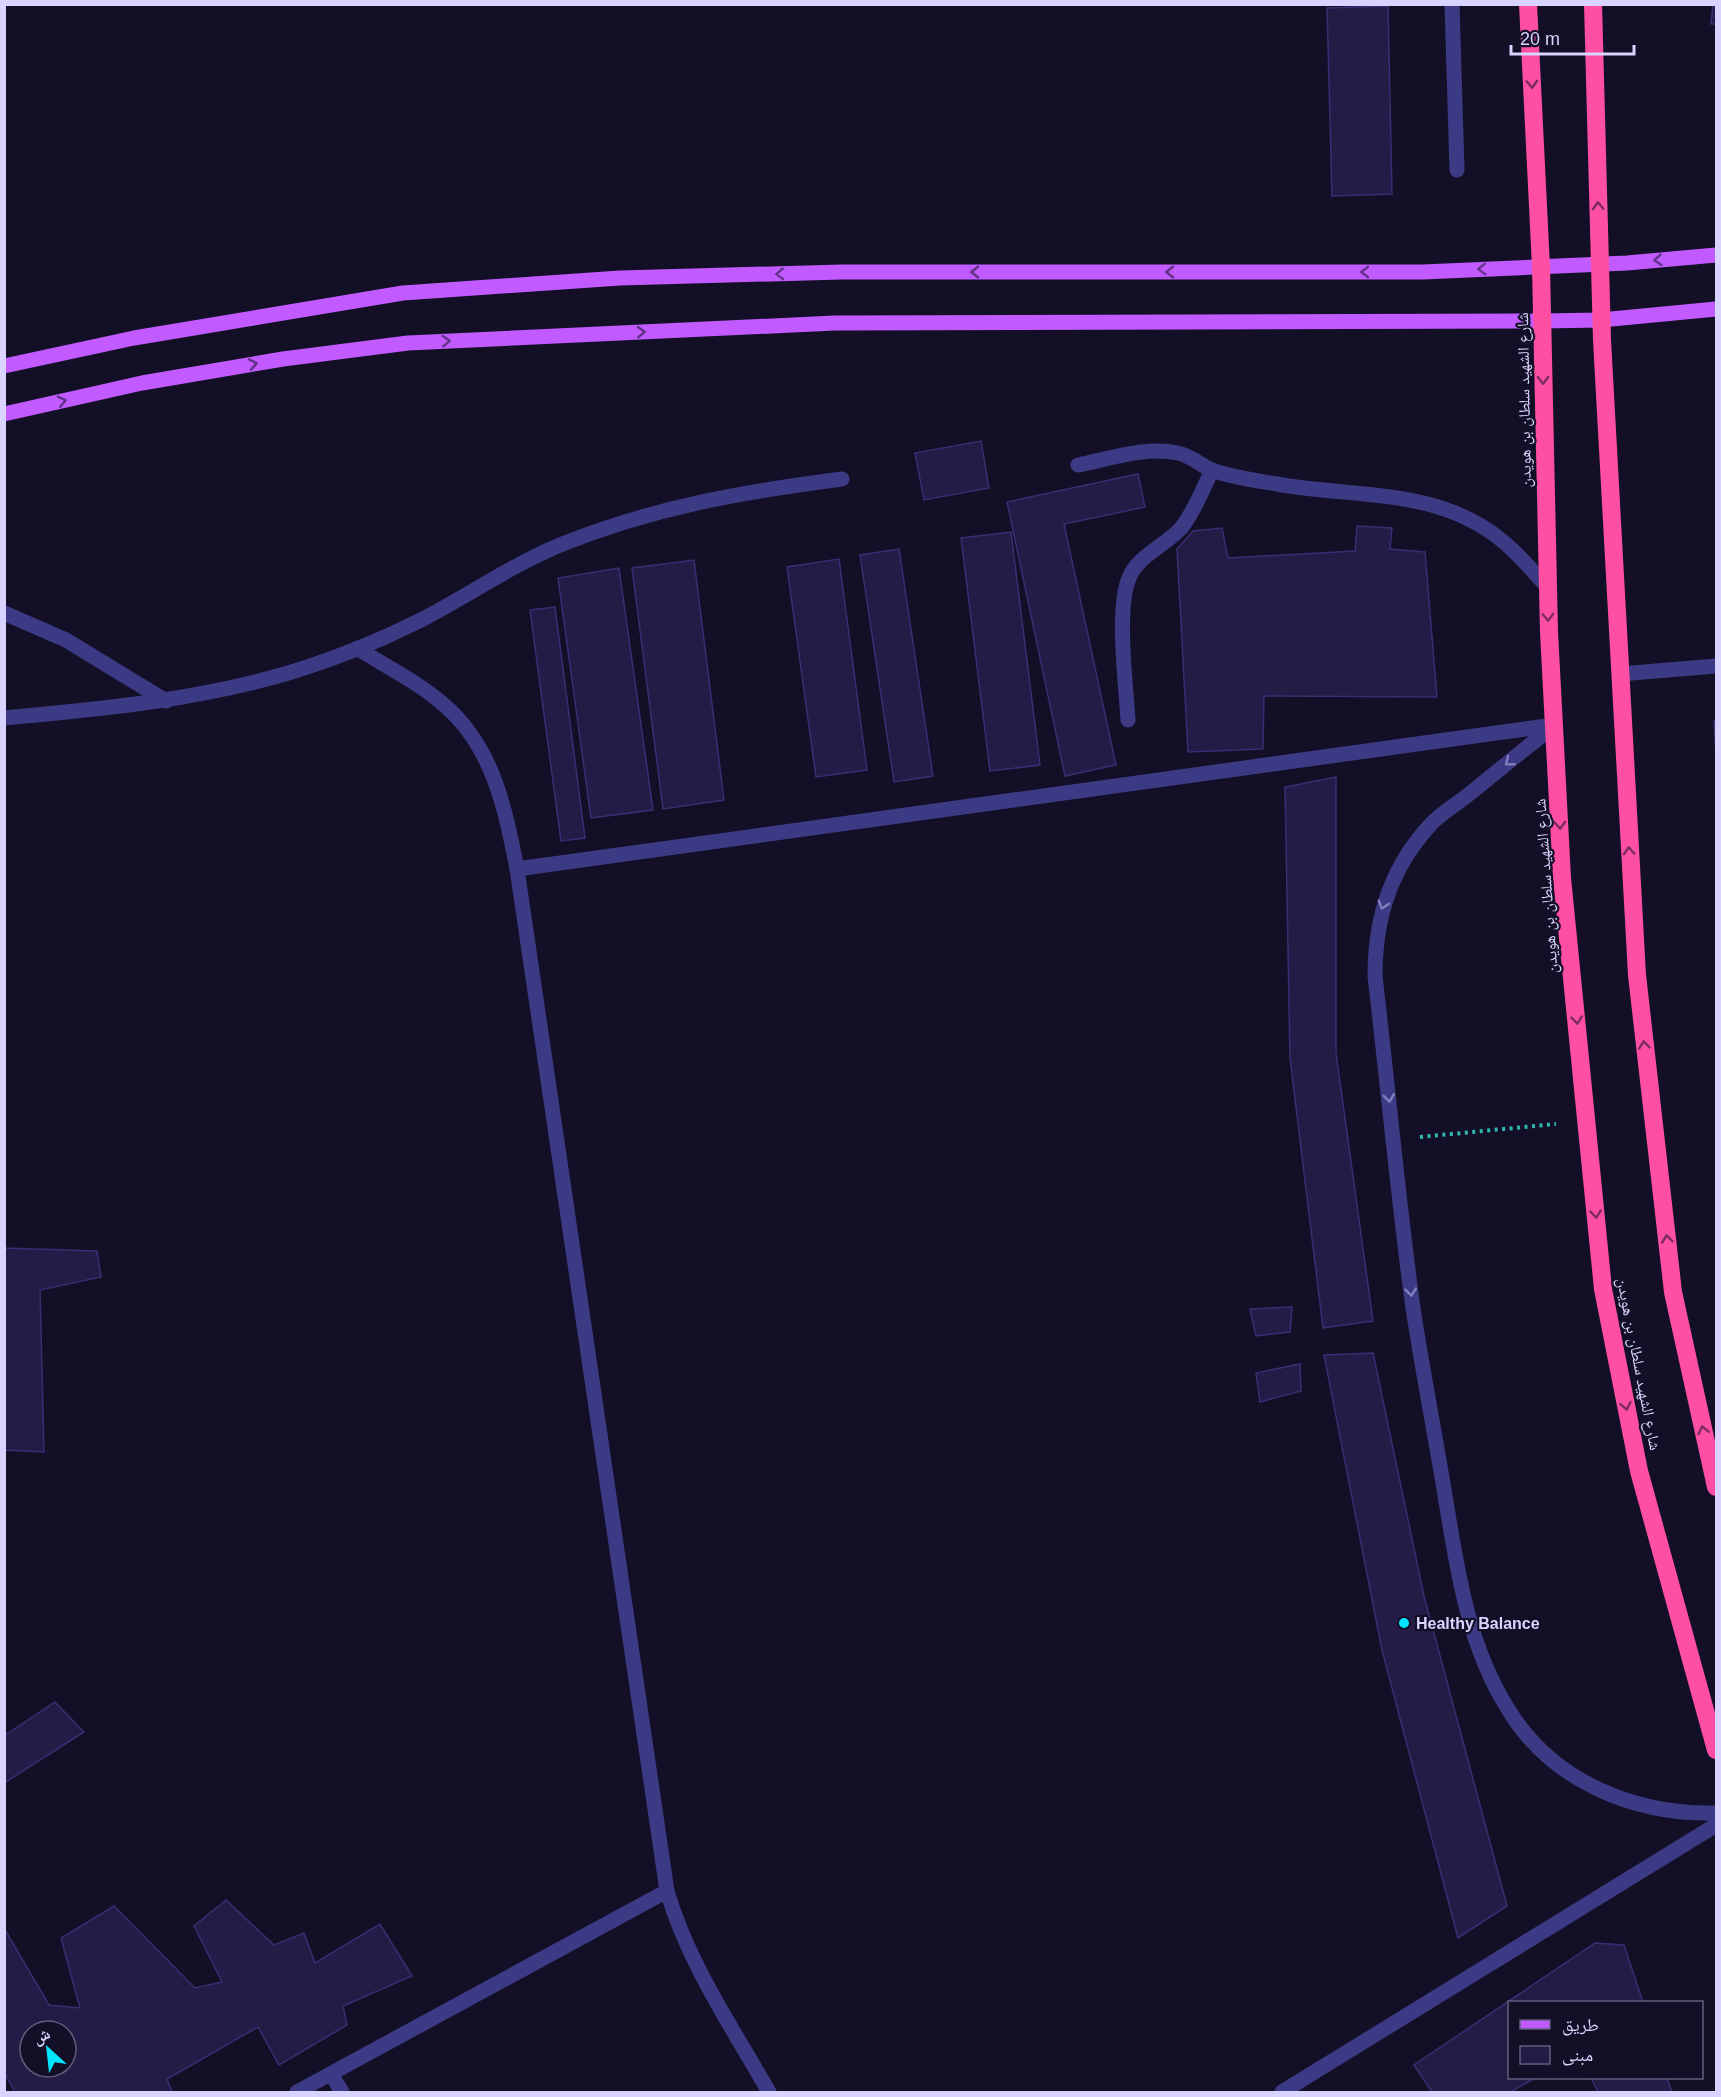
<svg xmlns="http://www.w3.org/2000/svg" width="1721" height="2097" font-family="Arial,'Noto Naskh Arabic',sans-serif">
<rect width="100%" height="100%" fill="#130f26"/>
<g fill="#241b47" stroke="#3b2d73" stroke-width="1.5" fill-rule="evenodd">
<path d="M 1713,4 L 1716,4 L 1716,24 L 1711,24 Z"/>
<path d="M 1388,6 L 1392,194 L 1332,196 L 1327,8 Z"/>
<path d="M 981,441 L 989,488 L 924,500 L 915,453 Z"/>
<path d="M 1138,474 L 1145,507 L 1064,524 L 1116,765 L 1065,776 L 1007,502 Z"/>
<path d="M 1357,526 L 1392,528 L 1390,549 L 1425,552 L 1437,697 L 1264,696 L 1263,749 L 1188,752 L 1177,549 L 1193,531 L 1222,528 L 1228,558 L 1355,551 Z"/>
<path d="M 1011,532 L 1040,765 L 990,771 L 961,538 Z"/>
<path d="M 899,549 L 933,776 L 894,782 L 860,555 Z"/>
<path d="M 839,559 L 867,770 L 816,777 L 787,567 Z"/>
<path d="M 694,560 L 724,800 L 663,809 L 632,568 Z"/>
<path d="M 619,568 L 653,810 L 591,818 L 558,578 Z"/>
<path d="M 555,607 L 585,838 L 561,841 L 530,610 Z"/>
<path d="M 1714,721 L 1716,721 L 1716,754 Z"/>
<path d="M 1336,777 L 1336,1053 L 1373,1321 L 1323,1328 L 1290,1058 L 1285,787 Z"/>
<path d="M 4,1248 L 97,1251 L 101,1277 L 40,1290 L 44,1452 L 4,1450 Z"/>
<path d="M 1292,1307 L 1290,1332 L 1256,1336 L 1250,1309 Z"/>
<path d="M 1373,1353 L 1424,1596 L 1507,1906 L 1458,1938 L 1382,1650 L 1324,1355 Z"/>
<path d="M 1300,1364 L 1301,1391 L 1260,1402 L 1256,1373 Z"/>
<path d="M 55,1702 L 84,1732 L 4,1783 L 4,1736 Z"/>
<path d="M 226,1900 L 274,1945 L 304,1933 L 315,1963 L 380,1924 L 412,1976 L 343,2006 L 347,2025 L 279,2065 L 258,2027 L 167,2079 L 172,2092 L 15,2092 L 4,2072 L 4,1928 L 49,2005 L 80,2008 L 61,1938 L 114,1906 L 195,1988 L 222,1982 L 194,1926 ZM 30,2031 L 66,2031 L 66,2067 L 30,2067 Z"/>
<path d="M 1595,1943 L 1624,1945 L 1643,2002 L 1510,2002 L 1510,2078 L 1535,2078 L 1511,2092 L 1432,2092 L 1414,2065 Z"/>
<path d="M 1591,2078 L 1667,2078 L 1672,2092 L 1598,2092 Z"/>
</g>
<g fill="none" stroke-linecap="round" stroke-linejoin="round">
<path stroke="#2fb8b0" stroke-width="4" stroke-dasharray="3 4.5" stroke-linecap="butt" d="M 1420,1137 L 1556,1124"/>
<g stroke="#3d3a85" stroke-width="15">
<path d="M 1452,4 L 1457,170"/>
<path d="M 1078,465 C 1109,459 1146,446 1178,453 C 1192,456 1201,466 1214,471 C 1234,477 1256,481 1277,484 C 1353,498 1435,487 1500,539 C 1518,553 1533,571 1548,588"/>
<path d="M 4,613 L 66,640 L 166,701"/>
<path d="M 1620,674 L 1716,666"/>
<path d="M 4,718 C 102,709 200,700 295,671 C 337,658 381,640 421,620 C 467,596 512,565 560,545 C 654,507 742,492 842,479"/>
<path d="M 1128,720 C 1126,684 1116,609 1129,578 C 1138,555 1167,545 1182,527 C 1195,510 1203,489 1212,470"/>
<path d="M 1555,725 C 1527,747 1500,769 1473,791 C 1460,802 1444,811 1433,822 C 1391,866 1375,917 1375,976 C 1388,1087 1398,1198 1413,1308 C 1421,1361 1431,1413 1440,1466 C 1455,1549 1462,1636 1508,1709 C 1552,1782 1635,1815 1716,1813"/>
<path d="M 517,869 L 1554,725"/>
</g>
<g stroke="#3d3a85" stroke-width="15">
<path d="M 357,648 C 385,666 418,682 443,704 C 493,746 505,808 517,869 L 667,1891 C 688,1963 732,2027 769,2092"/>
<path d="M 331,2074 L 342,2092"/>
<path d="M 297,2092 L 667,1891"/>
<path d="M 1282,2092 L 1716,1825"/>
</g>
<g stroke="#c25bff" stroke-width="15">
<path d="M 4,366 L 134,338 L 403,293 L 620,278 L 842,272 L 1423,272 L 1627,263 L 1716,255"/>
<path d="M 4,414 L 142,383 L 283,359 L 408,343 L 835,323 L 1541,321 L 1601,320 L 1716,309"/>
</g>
<g stroke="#ff4fa3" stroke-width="18">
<path d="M 1528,4 L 1541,267 L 1549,632 L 1562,878 L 1603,1289 L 1639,1471 L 1716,1750"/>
<path d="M 1593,4 L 1602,340 L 1637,975 L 1673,1292 L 1716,1487"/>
</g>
</g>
<defs><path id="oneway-chevron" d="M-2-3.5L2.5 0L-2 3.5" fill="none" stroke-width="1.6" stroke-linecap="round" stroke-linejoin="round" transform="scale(1.5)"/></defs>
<g stroke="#7d2c5e">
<use href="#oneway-chevron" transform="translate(1532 84) rotate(87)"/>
<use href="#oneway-chevron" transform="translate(1598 206) rotate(-92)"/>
<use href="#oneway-chevron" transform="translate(1543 380) rotate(89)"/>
<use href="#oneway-chevron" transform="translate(1548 617) rotate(88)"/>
<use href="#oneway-chevron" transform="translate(1560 825) rotate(87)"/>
<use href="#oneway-chevron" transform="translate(1629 851) rotate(-93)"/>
<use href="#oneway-chevron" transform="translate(1577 1020) rotate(84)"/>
<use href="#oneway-chevron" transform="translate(1644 1045) rotate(-96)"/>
<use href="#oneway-chevron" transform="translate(1596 1214) rotate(84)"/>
<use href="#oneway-chevron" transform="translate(1667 1239) rotate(-97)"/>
<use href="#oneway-chevron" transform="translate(1626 1406) rotate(79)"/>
<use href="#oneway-chevron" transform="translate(1703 1430) rotate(-102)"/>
</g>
<g stroke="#623188">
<use href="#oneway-chevron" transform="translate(1658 260) rotate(175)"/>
<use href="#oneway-chevron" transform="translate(1482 269) rotate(178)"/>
<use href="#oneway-chevron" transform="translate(975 272) rotate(180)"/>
<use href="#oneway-chevron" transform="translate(1170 272) rotate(180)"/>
<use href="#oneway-chevron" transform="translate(1365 272) rotate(180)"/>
<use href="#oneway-chevron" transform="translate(780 274) rotate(178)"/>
<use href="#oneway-chevron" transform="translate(641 332) rotate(-3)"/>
<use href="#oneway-chevron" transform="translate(446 341) rotate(-3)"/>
<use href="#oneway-chevron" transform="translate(253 364) rotate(-10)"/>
<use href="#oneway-chevron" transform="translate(62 401) rotate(-13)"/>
</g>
<g stroke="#837fbc">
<use href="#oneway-chevron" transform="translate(1509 762) rotate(141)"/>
<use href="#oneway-chevron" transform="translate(1383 905) rotate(107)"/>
<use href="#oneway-chevron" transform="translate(1389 1098) rotate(83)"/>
<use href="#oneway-chevron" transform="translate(1411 1292) rotate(84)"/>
</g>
<circle fill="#00e5ff" stroke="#130f26" stroke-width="2" cx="1404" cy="1623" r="6"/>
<g text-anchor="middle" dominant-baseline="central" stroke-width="4.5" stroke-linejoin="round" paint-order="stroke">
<g font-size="16" fill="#d9d4ff" stroke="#130f26">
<text transform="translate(1524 400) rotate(-91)">شارع الشهيد سلطان بن هويدن</text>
<text transform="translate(1546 886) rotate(-94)">شارع الشهيد سلطان بن هويدن</text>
<text transform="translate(1639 1364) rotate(79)">شارع الشهيد سلطان بن هويدن</text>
</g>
<g font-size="16" font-weight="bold" fill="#d9d4ff" stroke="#130f26" text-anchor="start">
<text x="1416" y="1623">Healthy Balance</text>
</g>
</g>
<rect width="1721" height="2097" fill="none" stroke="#d9d4ff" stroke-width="12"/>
<rect x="1508" y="2001" width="195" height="78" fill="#130f26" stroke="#625e7d" stroke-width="1.5"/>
<rect x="1520" y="2020" width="30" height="9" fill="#c25bff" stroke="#625e7d" stroke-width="1.5"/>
<text x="1562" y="2031" font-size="18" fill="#d9d4ff">طريق</text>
<rect x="1520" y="2046" width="30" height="18" fill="#241b47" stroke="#625e7d" stroke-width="1.5"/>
<text x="1562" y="2061" font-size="18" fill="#d9d4ff">مبنى</text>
<g transform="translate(48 2049) rotate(333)"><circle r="28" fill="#130f26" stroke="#625e7d" stroke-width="1.5"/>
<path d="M0-4.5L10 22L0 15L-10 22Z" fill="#00e5ff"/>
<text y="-9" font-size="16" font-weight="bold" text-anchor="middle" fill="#d9d4ff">ش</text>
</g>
<path d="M1511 45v9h123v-9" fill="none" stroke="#d9d4ff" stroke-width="3"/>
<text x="1520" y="45" font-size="18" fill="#d9d4ff" stroke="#130f26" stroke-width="4.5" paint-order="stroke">20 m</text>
</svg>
